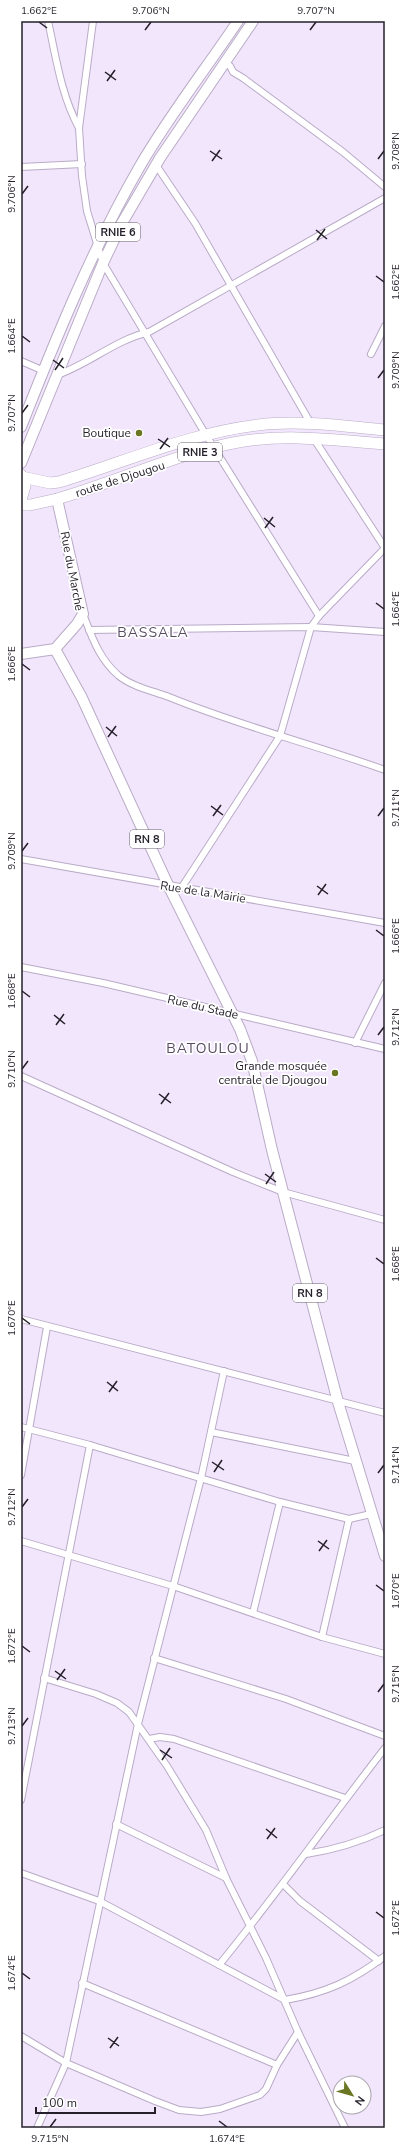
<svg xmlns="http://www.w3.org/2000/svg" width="406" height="2149" font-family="'Nunito Sans',sans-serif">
<rect width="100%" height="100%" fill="#f2e6fd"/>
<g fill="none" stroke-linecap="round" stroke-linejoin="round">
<g stroke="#b9abc6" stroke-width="8">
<g id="minor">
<path d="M 48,21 C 56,57 61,95 79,128"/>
<path d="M 93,21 L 79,128 L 82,176 L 87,211 L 103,263 L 206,435 L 319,616"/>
<path d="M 225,64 L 230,66 L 233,72 L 243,78 L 343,152 L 385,187"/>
<path d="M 156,165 L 195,223 L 311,424"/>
<path d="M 21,167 L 82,164"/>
<path d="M 371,354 L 385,326"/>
<path d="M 21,361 L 44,371"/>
<path d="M 57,375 C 89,364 115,340 149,332 L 385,198"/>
<path d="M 314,439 L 385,548"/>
<path d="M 83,614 C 92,637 99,659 119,676 C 133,687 153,691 169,697 C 240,726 313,744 385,770"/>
<path d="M 89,630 L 311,627 L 385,632"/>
<path d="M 21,859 L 385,923"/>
<path d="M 182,887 L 280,736 L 311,627 L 319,616 L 385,548"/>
<path d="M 21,967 L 103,983 L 385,1049"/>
<path d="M 355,1043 L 385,983"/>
<path d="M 21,1076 L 233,1172 L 283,1192 L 385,1220"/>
<path d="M 21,1319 L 385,1413"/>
<path d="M 21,1427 L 90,1445 L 280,1502 L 349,1519 L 371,1514"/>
<path d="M 211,1432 L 355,1461"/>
<path d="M 21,1475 L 47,1327"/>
<path d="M 21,1541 L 173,1586 L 322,1637 L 385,1654"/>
<path d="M 253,1613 L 280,1502"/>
<path d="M 322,1637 L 349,1519"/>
<path d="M 154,1658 L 286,1699 L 385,1736"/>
<path d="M 44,1678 L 96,1694 L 117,1703 L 129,1712 L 167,1766 L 206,1830 L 226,1878 L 266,1958 L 298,2032 L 345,2128"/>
<path d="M 149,1739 L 160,1737 L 174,1739 L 345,1798"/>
<path d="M 21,1800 L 90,1445"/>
<path d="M 116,1824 L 226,1878"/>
<path d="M 306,1854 C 333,1850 360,1842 385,1830"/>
<path d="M 21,1873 L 99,1901 L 285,2000 C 326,1993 352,1981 385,1956"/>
<path d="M 283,1884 L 300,1901 L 379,1961"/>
<path d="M 219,1965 C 277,1894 329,1820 385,1748"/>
<path d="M 82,1983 L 277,2065"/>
<path d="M 21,2036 L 66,2063 L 155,2101 L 179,2110 L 201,2112 L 220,2109 L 260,2095 L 266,2089 L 277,2065 L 298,2032"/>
<path d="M 37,2128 L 66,2063 L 138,1724 L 201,1478 L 224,1371"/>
</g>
</g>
<g stroke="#b9abc6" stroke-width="12">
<g id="primary">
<path d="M 21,427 C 56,338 92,249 140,166 C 169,116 205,70 238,21"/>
<path d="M 21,463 L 103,263 L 122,223 L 160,158 L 253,21"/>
<path d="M 55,649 L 82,698 L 169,887 L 240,1029 L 252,1061 L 272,1150 L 338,1402 L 385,1556"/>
<path d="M 21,654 L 55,649 L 77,624 L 83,614 L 57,499"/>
</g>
</g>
<g stroke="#b9abc6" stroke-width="12">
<g id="trunk">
<path d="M 21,475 L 25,486 L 21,500"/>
<path d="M 22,477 L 50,483 L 59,482 C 125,462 190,433 258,425 C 299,420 343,426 385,430"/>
<path d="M 21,505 L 30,505 L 57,499 C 116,482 173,455 233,443 C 283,433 335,440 385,444"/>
</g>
</g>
<use href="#minor" stroke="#fff" stroke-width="6"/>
<use href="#primary" stroke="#fff" stroke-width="10"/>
<use href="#trunk" stroke="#fff" stroke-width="11"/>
</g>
<path fill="none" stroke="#241f29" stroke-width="1.5" d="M 39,22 L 47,28M 145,30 L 151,22M 310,30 L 316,22M 105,72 L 116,80M 107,81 L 115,70M 210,151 L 222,159M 378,159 L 384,151M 212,161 L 220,150M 22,194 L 28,186M 316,230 L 327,239M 317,240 L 325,229M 376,276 L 384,282M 22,336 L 30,342M 53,360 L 64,368M 55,370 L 63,358M 378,378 L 384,370M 22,413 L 28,405M 158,439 L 170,447M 160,449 L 168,438M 264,518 L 275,527M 265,528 L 273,517M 376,603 L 384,609M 22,664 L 30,670M 106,727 L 117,736M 108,737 L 116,726M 211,806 L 223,815M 213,816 L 221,805M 378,816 L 384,808M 22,851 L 28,843M 317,886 L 328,894M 318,895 L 326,884M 376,930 L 384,936M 22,991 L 30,997M 54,1015 L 65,1024M 56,1025 L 64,1014M 378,1035 L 384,1027M 22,1069 L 28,1061M 159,1094 L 171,1103M 161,1104 L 169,1093M 265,1174 L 276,1182M 266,1184 L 274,1172M 376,1258 L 384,1264M 22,1318 L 30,1324M 107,1382 L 118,1391M 109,1392 L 117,1381M 212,1462 L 224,1470M 214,1472 L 222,1460M 378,1473 L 384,1465M 22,1507 L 28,1499M 318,1541 L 329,1549M 319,1551 L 327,1540M 376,1585 L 384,1591M 22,1646 L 30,1652M 55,1671 L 66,1679M 57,1680 L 65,1669M 378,1692 L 384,1684M 22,1726 L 28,1718M 160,1750 L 172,1758M 162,1760 L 170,1748M 266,1829 L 277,1838M 267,1839 L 275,1828M 376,1912 L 384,1918M 22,1973 L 30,1979M 108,2038 L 119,2046M 110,2048 L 118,2037M 219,2121 L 227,2127M 50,2127 L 56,2119"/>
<g fill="#6a7622" stroke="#fff" stroke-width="1.5">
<circle cx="139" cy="433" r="4"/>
<circle cx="335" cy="1073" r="4"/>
</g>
<g text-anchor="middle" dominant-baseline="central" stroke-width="3.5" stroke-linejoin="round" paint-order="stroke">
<g fill="#fff" stroke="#666269" stroke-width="1">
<rect x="96" y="223" width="44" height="18" rx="3"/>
<rect x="178" y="443" width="44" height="18" rx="3"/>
<rect x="130" y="830" width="34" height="18" rx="3"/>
<rect x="293" y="1284" width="34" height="18" rx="3"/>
</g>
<g font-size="11" font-weight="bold" fill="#241f29">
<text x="118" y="232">RNIE 6</text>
<text x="200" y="452">RNIE 3</text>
<text x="147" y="839">RN 8</text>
<text x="310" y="1293">RN 8</text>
</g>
<g font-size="12" fill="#241f29" stroke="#fff" text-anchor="end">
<text x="131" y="433">Boutique</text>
<text x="327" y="1066">Grande mosquée<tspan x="327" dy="14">centrale de Djougou</tspan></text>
</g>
<g font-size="12" fill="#241f29" stroke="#fff">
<text transform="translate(120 479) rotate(-18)">route de Djougou</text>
<text transform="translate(72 571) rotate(79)">Rue du Marché</text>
<text transform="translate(203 892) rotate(9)">Rue de la Mairie</text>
<text transform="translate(203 1007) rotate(13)">Rue du Stade</text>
</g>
<g font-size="14" letter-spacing="1" fill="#574a61" stroke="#fff">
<text x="153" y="632">BASSALA</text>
<text x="208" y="1048">BATOULOU</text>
</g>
</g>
<rect width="406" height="2149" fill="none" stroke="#ffffff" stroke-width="44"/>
<g transform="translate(352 2095) rotate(127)"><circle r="19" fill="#ffffff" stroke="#a7a5a9"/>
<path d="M0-3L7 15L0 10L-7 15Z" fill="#6a7622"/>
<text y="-6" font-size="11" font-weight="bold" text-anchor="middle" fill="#241f29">N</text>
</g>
<path d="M36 2107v6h119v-6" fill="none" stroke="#241f29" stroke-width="2"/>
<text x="42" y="2107" font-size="12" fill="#241f29" stroke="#ffffff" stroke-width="3" paint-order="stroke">100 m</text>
<rect x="22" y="22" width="362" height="2105" fill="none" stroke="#241f29" stroke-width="1.5"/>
<g font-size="10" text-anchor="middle" fill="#241f29">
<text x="39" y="14">1.662°E</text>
<text x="151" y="14">9.706°N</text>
<text x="316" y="14">9.707°N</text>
<text transform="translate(395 151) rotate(-90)" y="4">9.708°N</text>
<text transform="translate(11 194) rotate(-90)" y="4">9.706°N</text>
<text transform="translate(395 282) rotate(-90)" y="4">1.662°E</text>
<text transform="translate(11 336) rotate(-90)" y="4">1.664°E</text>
<text transform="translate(395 370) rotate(-90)" y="4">9.709°N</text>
<text transform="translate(11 413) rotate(-90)" y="4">9.707°N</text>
<text transform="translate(395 609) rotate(-90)" y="4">1.664°E</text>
<text transform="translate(11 664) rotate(-90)" y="4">1.666°E</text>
<text transform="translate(395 808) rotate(-90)" y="4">9.711°N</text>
<text transform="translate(11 851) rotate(-90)" y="4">9.709°N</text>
<text transform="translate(395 936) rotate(-90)" y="4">1.666°E</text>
<text transform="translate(11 991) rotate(-90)" y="4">1.668°E</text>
<text transform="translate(395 1027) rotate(-90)" y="4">9.712°N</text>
<text transform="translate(11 1069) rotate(-90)" y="4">9.710°N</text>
<text transform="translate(395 1264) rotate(-90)" y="4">1.668°E</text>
<text transform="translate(11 1318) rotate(-90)" y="4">1.670°E</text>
<text transform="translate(395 1465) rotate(-90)" y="4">9.714°N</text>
<text transform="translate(11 1507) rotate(-90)" y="4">9.712°N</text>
<text transform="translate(395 1591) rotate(-90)" y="4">1.670°E</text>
<text transform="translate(11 1646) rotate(-90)" y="4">1.672°E</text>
<text transform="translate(395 1684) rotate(-90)" y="4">9.715°N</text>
<text transform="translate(11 1726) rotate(-90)" y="4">9.713°N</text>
<text transform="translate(395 1918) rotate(-90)" y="4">1.672°E</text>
<text transform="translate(11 1973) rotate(-90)" y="4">1.674°E</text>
<text x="50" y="2142">9.715°N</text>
<text x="227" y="2142">1.674°E</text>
</g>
</svg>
